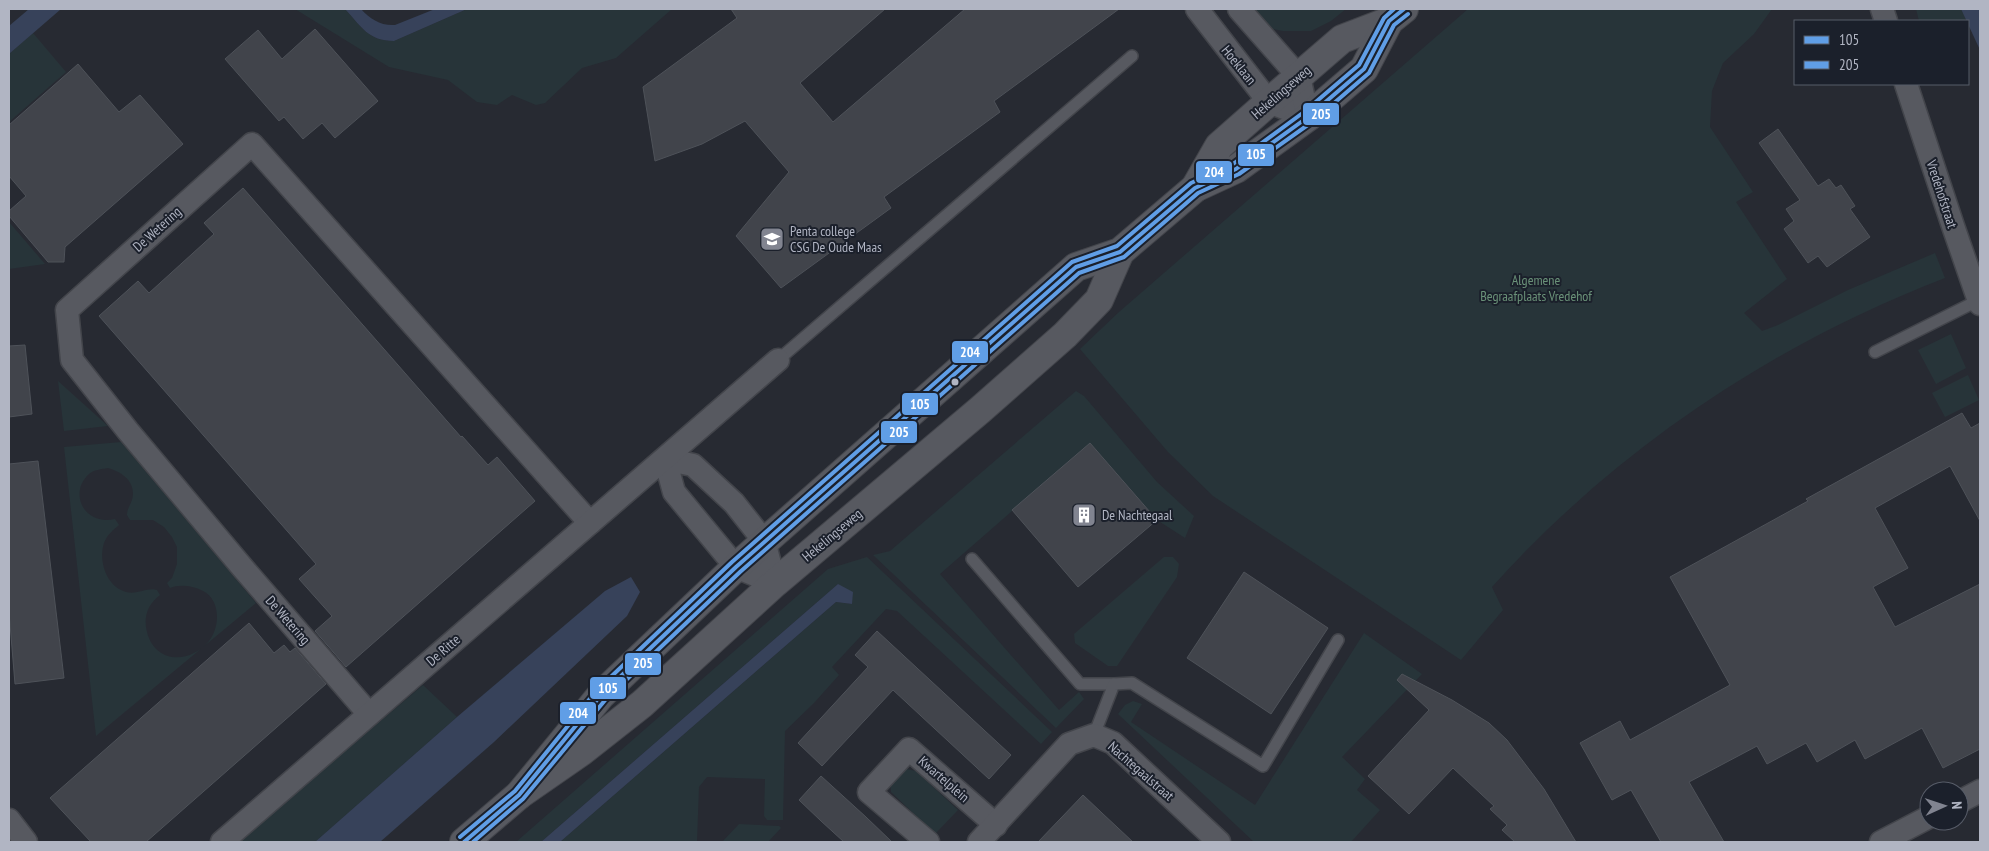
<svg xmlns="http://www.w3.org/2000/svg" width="1989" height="851" font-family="'PT Sans Narrow',sans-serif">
<rect width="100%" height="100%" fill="#272a32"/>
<g fill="#273439" fill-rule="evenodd">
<path d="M 295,9 L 345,9 C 361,26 368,41 394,41 L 467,9 L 672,9 L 616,58 L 582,68 L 545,103 L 536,105 L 512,95 L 497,105 L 477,102 L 448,80 L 389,67 Z"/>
<path d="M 1257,9 L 1346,9 L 1331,21 L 1311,31 L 1283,31 L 1273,29 L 1254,11 Z"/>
<path d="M 1468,9 L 1772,9 L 1754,34 L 1723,63 L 1712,91 L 1710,127 L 1753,192 L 1736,202 L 1787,279 L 1744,313 L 1762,331 L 1778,325 L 1848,290 L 1935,253 L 1945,278 C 1773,344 1615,450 1492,587 L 1503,610 L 1461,660 L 1213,496 L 1168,452 L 1080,349 L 1119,312 Z"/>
<path d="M 1916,9 L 1961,9 L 1966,19 L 1961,21 L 1919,21 Z"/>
<path d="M 33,33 L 66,72 L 9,122 L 9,54 Z"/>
<path d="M 9,222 L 45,264 L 9,269 Z"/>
<path d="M 1951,334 L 1966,368 L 1936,384 L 1918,350 Z"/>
<path d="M 1968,375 L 1979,400 L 1945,417 L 1932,393 Z"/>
<path d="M 58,381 L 108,426 L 64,431 Z"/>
<path d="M 1076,391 L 1084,396 L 1157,482 L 1194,516 L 1185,538 L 1157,520 L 1090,443 L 940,574 L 1059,710 L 1079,692 L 1084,699 L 1056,728 L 873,555 L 890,551 Z"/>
<path d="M 121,442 L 256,603 L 96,736 L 64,447 ZM 108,468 C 122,472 137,482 132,500 C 130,506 127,509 127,515 L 130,520 L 153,520 L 164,527 L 172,537 L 177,547 L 177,564 L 172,578 L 167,583 L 170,588 C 180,584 194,586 203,591 C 221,600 220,627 209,641 C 190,664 155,664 147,632 C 143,617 148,604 160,595 L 157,590 C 147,587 138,595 126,592 C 107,587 98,562 104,543 C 107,535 113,530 119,525 L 115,519 C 84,526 68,493 89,474 C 93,470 102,469 108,468 Z"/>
<path d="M 867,557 L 1052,732 L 1041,744 L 897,611 L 886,609 L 832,667 L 839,675 L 814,703 L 785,731 L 783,820 L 767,820 L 764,816 L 765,779 L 707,777 L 699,787 L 697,842 L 560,842 L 836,602 L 852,604 L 838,584 L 541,842 L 516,842 L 828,569 Z"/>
<path d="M 1164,557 L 1173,557 L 1179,564 L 1177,577 L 1117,666 L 1108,666 L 1075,643 L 1074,634 Z"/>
<path d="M 1364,633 L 1422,674 L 1342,757 L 1365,779 L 1357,790 L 1380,810 L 1351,842 L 1254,842 L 1118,714 L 1125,705 L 1133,701 L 1142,704 L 1131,722 L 1255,805 Z"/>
<path d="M 423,685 L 457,717 L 315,842 L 237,842 Z"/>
<path d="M 906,769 L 916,771 L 958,810 L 935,834 L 891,792 C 889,781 896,773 906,769 Z"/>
<path d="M 739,824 L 779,826 L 781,828 L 768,842 L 722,842 Z"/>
</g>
<g fill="#37425a">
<path d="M 29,9 L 61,9 L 9,54 L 9,26 Z"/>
<path d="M 345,9 L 361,9 C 370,19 381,26 395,25 L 435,9 L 467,9 L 394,41 C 368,41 361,26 345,9 Z"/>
<path d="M 1961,9 L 1980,9 L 1980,50 Z"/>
<path d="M 631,577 L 640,592 L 627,616 L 494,742 L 380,842 L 315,842 L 457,717 L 605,591 Z"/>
<path d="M 838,584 L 853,592 L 852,604 L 836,602 L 560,842 L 541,842 Z"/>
</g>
<g fill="#41444b" stroke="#4e5259">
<path d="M 731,9 L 885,9 L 800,83 L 833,122 L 965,9 L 1119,9 L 994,101 L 1000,112 L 884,197 L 891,208 L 781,288 L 736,236 L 789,172 L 745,121 L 702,144 L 655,161 L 643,87 L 737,18 Z"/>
<path d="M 315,29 L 378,101 L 335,138 L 322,123 L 303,139 L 284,117 L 279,121 L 225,59 L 258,30 L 282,59 Z"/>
<path d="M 78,64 L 119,112 L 140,95 L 183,144 L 65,247 L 64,262 L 48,262 L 9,216 L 9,211 L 26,196 L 9,176 L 9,125 Z"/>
<path d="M 1778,129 L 1818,186 L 1829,179 L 1836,188 L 1841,185 L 1855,206 L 1850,209 L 1870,237 L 1827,267 L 1818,256 L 1808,263 L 1784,229 L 1794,221 L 1786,209 L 1800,200 L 1759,143 Z"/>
<path d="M 243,188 L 461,437 L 462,436 L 488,465 L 497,457 L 535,501 L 346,667 L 315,631 L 332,616 L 299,579 L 316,564 L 99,316 L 138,281 L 149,293 L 214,234 L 204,223 Z"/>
<path d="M 25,345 L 32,414 L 9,417 L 9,346 Z"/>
<path d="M 1962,413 L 1971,428 L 1980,423 L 1980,521 L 1950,466 L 1875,508 L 1908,568 L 1873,587 L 1895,627 L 1980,584 L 1980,749 L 1943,768 L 1922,728 L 1865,759 L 1855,740 L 1817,762 L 1806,743 L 1767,764 L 1757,746 L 1689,782 L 1724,842 L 1661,842 L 1631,790 L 1612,800 L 1580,743 L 1620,721 L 1630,740 L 1730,685 L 1670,577 L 1808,501 L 1806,499 Z"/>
<path d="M 1090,443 L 1157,520 L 1078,587 L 1012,510 Z"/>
<path d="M 38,461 L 64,678 L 15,684 L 9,612 L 9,464 Z"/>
<path d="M 1244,572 L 1328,628 L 1271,714 L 1187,658 Z"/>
<path d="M 249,623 L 274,653 L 284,645 L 290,652 L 295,648 L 326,684 L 146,842 L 91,842 L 50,798 Z"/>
<path d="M 877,631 L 1011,755 L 989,779 L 893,690 L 822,766 L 798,743 L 868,667 L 855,655 Z"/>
<path d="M 1402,674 L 1452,700 L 1489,723 L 1507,740 L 1544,789 L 1576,842 L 1515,842 L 1502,830 L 1507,825 L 1490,809 L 1494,806 L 1453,768 L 1409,814 L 1368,776 L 1429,710 L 1397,680 Z"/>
<path d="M 821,776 L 866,817 L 892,842 L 844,842 L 821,821 L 799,800 Z"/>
<path d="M 1083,795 L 1102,813 L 1133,842 L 1038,842 Z"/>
</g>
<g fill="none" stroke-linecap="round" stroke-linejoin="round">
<g stroke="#43454b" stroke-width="14">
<g id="service">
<path d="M 1875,352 L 1979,300"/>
<path d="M 778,360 L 1132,56"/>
<path d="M 972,559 L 1080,684 L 1114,684"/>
<path d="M 1094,735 L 1114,684 L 1132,683 L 1263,766 L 1338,640"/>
</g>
</g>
<g stroke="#43454b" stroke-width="25">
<g id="minor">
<path d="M 1197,9 L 1269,102 L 1308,117"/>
<path d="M 1239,9 L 1299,77 L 1308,117"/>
<path d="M 1882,9 L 1886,21"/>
<path d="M 1906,84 L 1953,226 L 1980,304"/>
<path d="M 665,459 L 693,465 L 734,503 L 764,541 L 775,583 L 736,567 L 674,492 Z"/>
<path d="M 369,714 L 242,567 L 128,431 L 72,360 L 67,310 L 252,144 L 590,523"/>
<path d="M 1959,802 L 1980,791"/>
<path d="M 9,820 L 26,842"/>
<path d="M 222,842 L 778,360"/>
<path d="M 928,842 L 869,792 L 909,749 L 996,825"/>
<path d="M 979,842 L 1069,744 L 1094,735 L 1113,743 L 1219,842"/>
<path d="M 1881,842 L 1929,817"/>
</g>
</g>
<g stroke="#43454b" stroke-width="30">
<g id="tertiary">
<path d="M 1195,188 L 1219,146 L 1269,102 L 1342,39 L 1389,21 L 1404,9"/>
<path d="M 519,795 L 601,695 L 736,567 L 1076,267 L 1120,252 L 1195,188 L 1236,169 L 1308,117 L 1364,69 L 1389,21"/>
<path d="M 464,842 L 519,795 L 581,752 L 642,704 L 775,583 L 980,410 L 1065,335 L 1099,300 L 1120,252"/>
</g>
</g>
<use href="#service" stroke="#575960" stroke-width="11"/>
<use href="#minor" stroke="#575960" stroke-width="22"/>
<use href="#tertiary" stroke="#575960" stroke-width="28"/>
<g stroke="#1b202b" stroke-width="8">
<path id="bus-1" d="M 464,842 L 519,795 L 601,695 L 736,567 L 1076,267 L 1120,252 L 1195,188 L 1236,169 L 1308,117 L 1364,69 L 1389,21 L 1404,9"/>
</g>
<g stroke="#1b202b" stroke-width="8">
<path id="bus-2" d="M 473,842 L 523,799 L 606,699 L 740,572 L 1079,273 L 1124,257 L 1198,193 L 1239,174 L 1312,122 L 1369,73 L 1394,25 L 1408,14"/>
</g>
<g stroke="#1b202b" stroke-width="8">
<path id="bus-3" d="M 460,837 L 515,791 L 597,690 L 732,562 L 1072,262 L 1117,246 L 1191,183 L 1233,164 L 1304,112 L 1359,65 L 1384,18 L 1394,9"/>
</g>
<use href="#bus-1" stroke="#609ee6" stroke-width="4"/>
<use href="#bus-2" stroke="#609ee6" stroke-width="4"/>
<use href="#bus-3" stroke="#609ee6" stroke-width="4"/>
</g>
<defs>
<g id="school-square" transform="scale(1.25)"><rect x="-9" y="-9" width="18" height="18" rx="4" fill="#818490" stroke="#1b202b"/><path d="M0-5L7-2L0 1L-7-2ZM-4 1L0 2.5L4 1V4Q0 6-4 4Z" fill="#fff"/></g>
<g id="building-square" transform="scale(1.25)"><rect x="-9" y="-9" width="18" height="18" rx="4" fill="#818490" stroke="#1b202b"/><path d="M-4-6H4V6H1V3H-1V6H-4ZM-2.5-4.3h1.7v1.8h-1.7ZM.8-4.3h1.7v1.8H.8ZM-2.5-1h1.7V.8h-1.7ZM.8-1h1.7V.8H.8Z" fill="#fff"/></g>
</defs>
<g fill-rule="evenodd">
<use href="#school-square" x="772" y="239"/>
<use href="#building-square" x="1084" y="515"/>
</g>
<circle fill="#b1b5c3" stroke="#1b202b" stroke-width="2" cx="955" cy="382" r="4.5"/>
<g text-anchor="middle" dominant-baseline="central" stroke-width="4" stroke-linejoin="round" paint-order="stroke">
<g font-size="14" fill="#b1b5c3" stroke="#1b202b">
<text transform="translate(1239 65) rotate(51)">Hoeklaan</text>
<text transform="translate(1281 92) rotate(-41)">Hekelingseweg</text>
<text transform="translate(1942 194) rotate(72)">Vredehofstraat</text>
<text transform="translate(157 229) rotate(-42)">De Wetering</text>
<text transform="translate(832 535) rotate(-40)">Hekelingseweg</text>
<text transform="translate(288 620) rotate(49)">De Wetering</text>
<text transform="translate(443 650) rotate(-41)">De Ritte</text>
<text transform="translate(1141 771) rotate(41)">Nachtegaalstraat</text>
<text transform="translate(944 779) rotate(41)">Kwartelplein</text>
</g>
<g font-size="14" fill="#b1b5c3" stroke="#1b202b" text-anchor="start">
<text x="790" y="231">Penta college<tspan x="790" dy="16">CSG De Oude Maas</tspan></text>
<text x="1102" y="515">De Nachtegaal</text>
</g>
<g font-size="14" fill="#6a9178" stroke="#1b202b">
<text x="1536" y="280">Algemene<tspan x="1536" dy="16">Begraafplaats Vredehof</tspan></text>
</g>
</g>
<g stroke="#1b202b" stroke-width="2">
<rect x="1302" y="102" width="38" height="24" rx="5" fill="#609ee6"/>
<rect x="1237" y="143" width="38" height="24" rx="5" fill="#609ee6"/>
<rect x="1195" y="160" width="38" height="24" rx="5" fill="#609ee6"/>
<rect x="951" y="340" width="38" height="24" rx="5" fill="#609ee6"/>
<rect x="901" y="392" width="38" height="24" rx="5" fill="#609ee6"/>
<rect x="880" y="420" width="38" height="24" rx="5" fill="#609ee6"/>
<rect x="624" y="652" width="38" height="24" rx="5" fill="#609ee6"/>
<rect x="589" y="676" width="38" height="24" rx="5" fill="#609ee6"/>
<rect x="559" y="701" width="38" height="24" rx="5" fill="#609ee6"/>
</g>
<g font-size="14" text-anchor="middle" font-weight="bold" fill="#fff">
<text x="1321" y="119">205</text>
<text x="1256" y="159">105</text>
<text x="1214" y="177">204</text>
<text x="970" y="357">204</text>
<text x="920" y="409">105</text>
<text x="899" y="437">205</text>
<text x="643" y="668">205</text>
<text x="608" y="693">105</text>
<text x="578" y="718">204</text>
</g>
<rect width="1989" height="851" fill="none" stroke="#b1b5c3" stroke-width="20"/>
<rect x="1794" y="20" width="175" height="65" fill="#1b202b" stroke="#575c68"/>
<rect x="1804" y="36" width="25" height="8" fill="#609ee6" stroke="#575c68"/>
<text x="1839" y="45" font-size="15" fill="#b1b5c3">105</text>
<rect x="1804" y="61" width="25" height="8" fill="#609ee6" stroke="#575c68"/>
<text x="1839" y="70" font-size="15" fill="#b1b5c3">205</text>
<g transform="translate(1944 806) rotate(87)"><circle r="24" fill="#1b202b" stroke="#575c68"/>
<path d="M0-4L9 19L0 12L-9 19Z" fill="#818490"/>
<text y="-8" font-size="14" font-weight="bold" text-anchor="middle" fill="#b1b5c3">N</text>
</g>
</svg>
